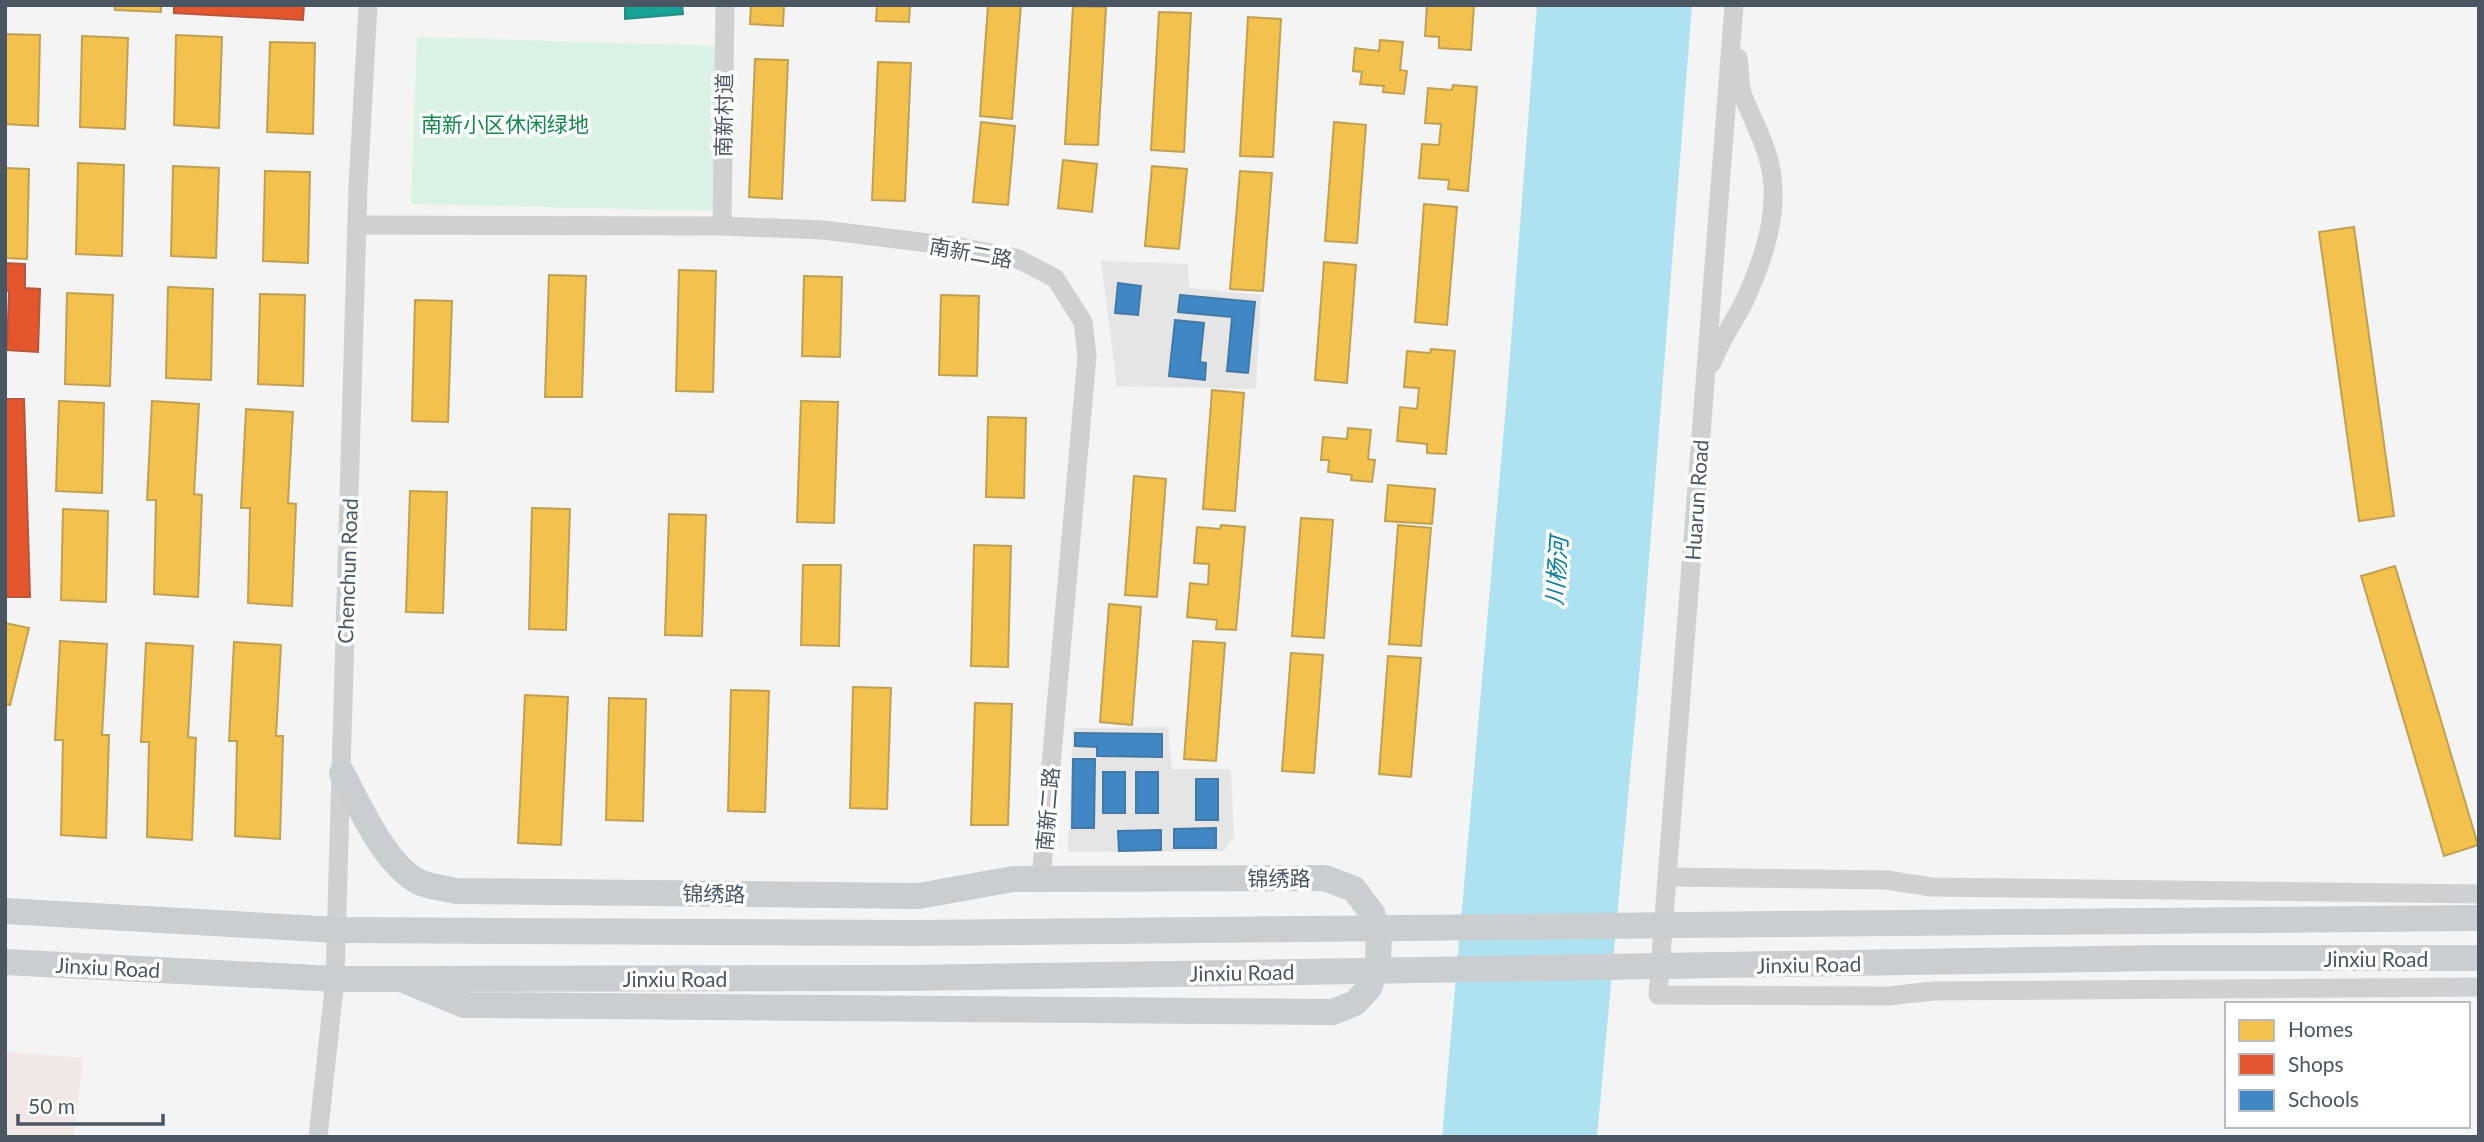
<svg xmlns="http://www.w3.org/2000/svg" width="2484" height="1142" font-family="Lato,'Noto Sans SC',sans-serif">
<rect width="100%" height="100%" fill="#f4f4f4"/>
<g fill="#e6e5e6">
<path d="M 1101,261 L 1188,264 L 1189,288 L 1261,295 L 1256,389 L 1117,386 Z"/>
<path d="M 1168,727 L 1172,769 L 1231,769 L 1234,837 L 1224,851 L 1068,852 L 1073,728 Z"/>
</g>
<path fill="#f1e7e6" d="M 5,1052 L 83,1058 L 74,1137 L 5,1137 Z"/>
<path fill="#d9f2e3" d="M 417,37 L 723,46 L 719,211 L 411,204 Z"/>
<path fill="#aee2f0" d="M 1537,5 L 1692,5 L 1645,611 L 1597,1137 L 1442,1137 L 1507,394 Z"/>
<g fill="#f2c14e" stroke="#c0a154" stroke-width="2">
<path d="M 115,5 L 161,5 L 161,12 L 115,10 Z"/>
<path d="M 751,5 L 784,5 L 783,26 L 750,24 Z"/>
<path d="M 877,5 L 910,5 L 909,22 L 876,21 Z"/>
<path d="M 988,5 L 1021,5 L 1012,119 L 980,116 Z"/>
<path d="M 1427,5 L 1474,5 L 1471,50 L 1439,48 L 1439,37 L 1425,36 Z"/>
<path d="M 1073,6 L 1106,7 L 1098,145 L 1065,144 Z"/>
<path d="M 1159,12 L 1191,13 L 1184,152 L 1151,150 Z"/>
<path d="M 1248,17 L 1281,19 L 1273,157 L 1240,156 Z"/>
<path d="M 5,34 L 40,35 L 38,126 L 5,124 Z"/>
<path d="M 176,35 L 222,37 L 219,128 L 174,125 Z"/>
<path d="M 82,36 L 128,38 L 125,129 L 80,127 Z"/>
<path d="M 1380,40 L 1403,42 L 1400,70 L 1407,71 L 1404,94 L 1383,92 L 1384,86 L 1360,84 L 1362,72 L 1353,71 L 1355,48 L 1379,51 Z"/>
<path d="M 270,42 L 315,43 L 313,134 L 267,132 Z"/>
<path d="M 755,59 L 788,60 L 782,199 L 749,197 Z"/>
<path d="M 878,62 L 911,63 L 905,201 L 872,200 Z"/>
<path d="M 1453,85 L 1477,87 L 1468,191 L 1448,189 L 1449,180 L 1419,178 L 1422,144 L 1439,145 L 1441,124 L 1425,123 L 1428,88 L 1452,90 Z"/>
<path d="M 981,122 L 1015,126 L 1008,205 L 973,202 Z"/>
<path d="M 1334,122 L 1366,125 L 1357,243 L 1325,241 Z"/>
<path d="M 1063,160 L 1097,164 L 1092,212 L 1058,208 Z"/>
<path d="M 78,163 L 124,165 L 122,256 L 76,254 Z"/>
<path d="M 173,166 L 219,168 L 216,258 L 171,256 Z"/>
<path d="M 1152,166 L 1187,169 L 1179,249 L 1145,246 Z"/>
<path d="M 5,168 L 29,169 L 27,259 L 5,258 Z"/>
<path d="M 265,171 L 310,172 L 308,263 L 263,261 Z"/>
<path d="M 1240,171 L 1272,173 L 1263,291 L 1230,289 Z"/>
<path d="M 1424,204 L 1457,207 L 1447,325 L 1415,322 Z"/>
<path d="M 2354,227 L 2394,516 L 2359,521 L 2319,232 Z"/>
<path d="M 1324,262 L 1356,265 L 1347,383 L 1315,380 Z"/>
<path d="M 679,270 L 716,271 L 713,392 L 676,391 Z"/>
<path d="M 549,275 L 586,276 L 582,397 L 545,397 Z"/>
<path d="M 804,276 L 842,277 L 840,357 L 802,356 Z"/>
<path d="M 168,287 L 213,289 L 211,380 L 166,378 Z"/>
<path d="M 67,293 L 113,295 L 110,386 L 65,384 Z"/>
<path d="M 260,294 L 305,295 L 303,386 L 258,384 Z"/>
<path d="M 941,295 L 979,296 L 977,376 L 939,375 Z"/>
<path d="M 415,300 L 452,301 L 448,422 L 412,421 Z"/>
<path d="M 1431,349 L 1455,351 L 1446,454 L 1427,453 L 1427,444 L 1397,441 L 1400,407 L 1417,409 L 1419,388 L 1404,387 L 1407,351 L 1430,353 Z"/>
<path d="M 1212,390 L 1244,393 L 1235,511 L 1203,509 Z"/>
<path d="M 59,401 L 104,403 L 102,493 L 56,491 Z"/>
<path d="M 152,401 L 199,404 L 194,494 L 202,495 L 198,597 L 154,594 L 156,500 L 147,500 Z"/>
<path d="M 801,401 L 838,402 L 834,523 L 797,522 Z"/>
<path d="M 246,409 L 293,412 L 288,503 L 296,504 L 292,606 L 248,603 L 250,508 L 241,508 Z"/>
<path d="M 988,417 L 1026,418 L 1024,498 L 986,497 Z"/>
<path d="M 1348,428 L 1371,430 L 1368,459 L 1375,460 L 1372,482 L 1351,480 L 1352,475 L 1328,472 L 1329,460 L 1321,460 L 1323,437 L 1347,439 Z"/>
<path d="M 1134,476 L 1166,479 L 1157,597 L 1125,595 Z"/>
<path d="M 1388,485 L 1435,489 L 1432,524 L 1385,521 Z"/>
<path d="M 410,491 L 447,492 L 443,613 L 406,612 Z"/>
<path d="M 532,508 L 570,509 L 566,630 L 529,629 Z"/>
<path d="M 63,509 L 108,511 L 106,602 L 61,600 Z"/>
<path d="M 669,514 L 706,515 L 702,636 L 665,635 Z"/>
<path d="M 1301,518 L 1333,520 L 1324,638 L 1292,636 Z"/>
<path d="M 1221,525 L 1245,527 L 1236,630 L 1216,629 L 1217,620 L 1187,617 L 1190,583 L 1208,585 L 1209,564 L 1194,563 L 1197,527 L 1220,529 Z"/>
<path d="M 1398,525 L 1431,528 L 1421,646 L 1389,644 Z"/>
<path d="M 974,545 L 1011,546 L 1008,667 L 971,666 Z"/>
<path d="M 803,565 L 841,565 L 839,646 L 801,645 Z"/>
<path d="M 2395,566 L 2478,845 L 2444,856 L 2361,576 Z"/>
<path d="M 1109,604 L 1141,607 L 1132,725 L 1100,722 Z"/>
<path d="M 5,623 L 29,628 L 10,705 L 5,704 Z"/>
<path d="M 60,641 L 107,644 L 102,735 L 109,735 L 106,838 L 61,835 L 63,740 L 55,740 Z"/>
<path d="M 1193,641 L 1225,643 L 1216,761 L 1184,759 Z"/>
<path d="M 234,642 L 281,645 L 276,736 L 283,736 L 280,839 L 235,836 L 237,741 L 229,741 Z"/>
<path d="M 146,643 L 193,646 L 188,737 L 196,738 L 192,840 L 147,837 L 149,742 L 141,742 Z"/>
<path d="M 1291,653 L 1323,655 L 1314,773 L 1282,771 Z"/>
<path d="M 1388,656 L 1421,658 L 1411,777 L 1379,774 Z"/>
<path d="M 853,687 L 891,688 L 887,809 L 850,808 Z"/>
<path d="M 731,690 L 769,691 L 765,812 L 728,811 Z"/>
<path d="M 525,695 L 568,697 L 561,845 L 518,843 Z"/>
<path d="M 609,698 L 646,699 L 643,821 L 606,820 Z"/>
<path d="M 975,703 L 1012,704 L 1008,825 L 971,825 Z"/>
</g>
<g fill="#e4572e" stroke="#b6573d" stroke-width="2">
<path d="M 174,5 L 304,5 L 303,20 L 174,13 Z"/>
<path d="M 5,263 L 25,264 L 25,288 L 40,289 L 38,352 L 7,350 L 9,291 L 5,291 Z"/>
<path d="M 5,399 L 24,399 L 30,597 L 5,597 Z"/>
</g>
<g fill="#3f88c5" stroke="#4279a7" stroke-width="2">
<path d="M 1118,283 L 1141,286 L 1138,315 L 1115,313 Z"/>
<path d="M 1180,295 L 1255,302 L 1248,373 L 1227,371 L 1232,317 L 1178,312 Z"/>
<path d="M 1175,320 L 1204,323 L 1200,362 L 1206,363 L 1205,380 L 1169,376 Z"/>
<path d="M 1075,733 L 1162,734 L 1162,757 L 1097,756 L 1097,747 L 1075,746 Z"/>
<path d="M 1073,759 L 1095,759 L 1094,828 L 1072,828 Z"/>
<rect x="1103" y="772" width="22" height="41"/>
<rect x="1136" y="772" width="22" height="41"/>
<rect x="1196" y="779" width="22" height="41"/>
<path d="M 1216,828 L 1216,848 L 1174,848 L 1174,829 Z"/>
<path d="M 1161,830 L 1161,850 L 1119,851 L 1118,831 Z"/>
</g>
<path fill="#17a398" stroke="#268c88" stroke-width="2" d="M 625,5 L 682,5 L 683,14 L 625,19 Z"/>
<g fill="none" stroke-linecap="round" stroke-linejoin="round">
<g stroke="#ced0d2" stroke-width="19">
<path d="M 1734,5 L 1658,995 L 1888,996 L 1933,991 L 2479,987"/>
<path d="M 357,225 L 722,226 L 823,230 L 961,247 L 1016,258 L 1055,278 L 1083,322 L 1087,356 L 1041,879"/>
<path d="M 722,226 L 725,5"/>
<path d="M 1712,363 C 1719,342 1732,325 1742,306 C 1761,267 1778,220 1772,176 C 1768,147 1754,123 1743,96 C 1739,84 1740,70 1738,58"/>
<path d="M 1668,877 L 1887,880 L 1931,887 L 2479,894"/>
<path d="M 318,1137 L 335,979 L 358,186 L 368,5"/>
</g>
<g stroke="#caced1" stroke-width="26">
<path d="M 342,773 C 359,805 385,865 419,882 C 429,887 445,888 456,891 L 919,896 L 1013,879 L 1325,878 L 1354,889 L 1372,913 L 1379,934 L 1378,962 L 1369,988 L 1355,1003 L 1333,1012 L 464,1005 L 401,979"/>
<path d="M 5,911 L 337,930 L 914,933 L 1302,929"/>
<path d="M 1788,924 L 2479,918"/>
<path d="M 5,962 L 335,979 L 908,978 L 1297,972"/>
<path d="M 1786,964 L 2161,958 L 2479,958"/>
</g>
<g stroke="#caced1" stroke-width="26">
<path d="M 1302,929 L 1788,924"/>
<path d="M 1297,972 L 1786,964"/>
</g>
</g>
<g text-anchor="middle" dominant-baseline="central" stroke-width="7" stroke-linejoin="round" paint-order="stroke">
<g font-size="21" fill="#4a5661" stroke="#fff">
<text transform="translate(723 115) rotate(-89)">南新村道</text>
<text transform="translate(971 252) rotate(10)">南新二路</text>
<text transform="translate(1696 500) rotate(-86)">Huarun Road</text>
<text transform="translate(347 571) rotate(-88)">Chenchun Road</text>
<text transform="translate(1047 809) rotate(-85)">南新二路</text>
<text x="1279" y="877">锦绣路</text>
<text transform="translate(714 893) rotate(1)">锦绣路</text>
<text x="2376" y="958">Jinxiu Road</text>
<text transform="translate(1809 964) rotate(-1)">Jinxiu Road</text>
<text transform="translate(108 967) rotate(3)">Jinxiu Road</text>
<text transform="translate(1242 972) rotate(-1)">Jinxiu Road</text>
<text x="675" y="978">Jinxiu Road</text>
</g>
<g font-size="21" fill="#17864f" stroke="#fff">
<text x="505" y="123">南新小区休闲绿地</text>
</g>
<g font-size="23" font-style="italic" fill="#0c7c9b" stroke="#fff">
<text transform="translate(1556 571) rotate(-86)">川杨河</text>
</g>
</g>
<rect width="2484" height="1142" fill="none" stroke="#4a5661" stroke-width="14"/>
<rect x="2225" y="1002" width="245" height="126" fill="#ffffff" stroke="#b7bbc0" stroke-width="2"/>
<rect x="2239" y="1020" width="35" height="21" fill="#f2c14e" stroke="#b7bbc0" stroke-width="2"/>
<text x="2288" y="1037" font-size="21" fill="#4a5661">Homes</text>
<rect x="2239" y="1054" width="35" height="21" fill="#e4572e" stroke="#b7bbc0" stroke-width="2"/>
<text x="2288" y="1072" font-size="21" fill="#4a5661">Shops</text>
<rect x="2239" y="1090" width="35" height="21" fill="#3f88c5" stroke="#b7bbc0" stroke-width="2"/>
<text x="2288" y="1107" font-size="21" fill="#4a5661">Schools</text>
<path d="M18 1114v10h145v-10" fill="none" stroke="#4a5661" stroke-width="3.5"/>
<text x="28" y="1114" font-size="21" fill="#4a5661" stroke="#ffffff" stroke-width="5" paint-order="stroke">50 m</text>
</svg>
